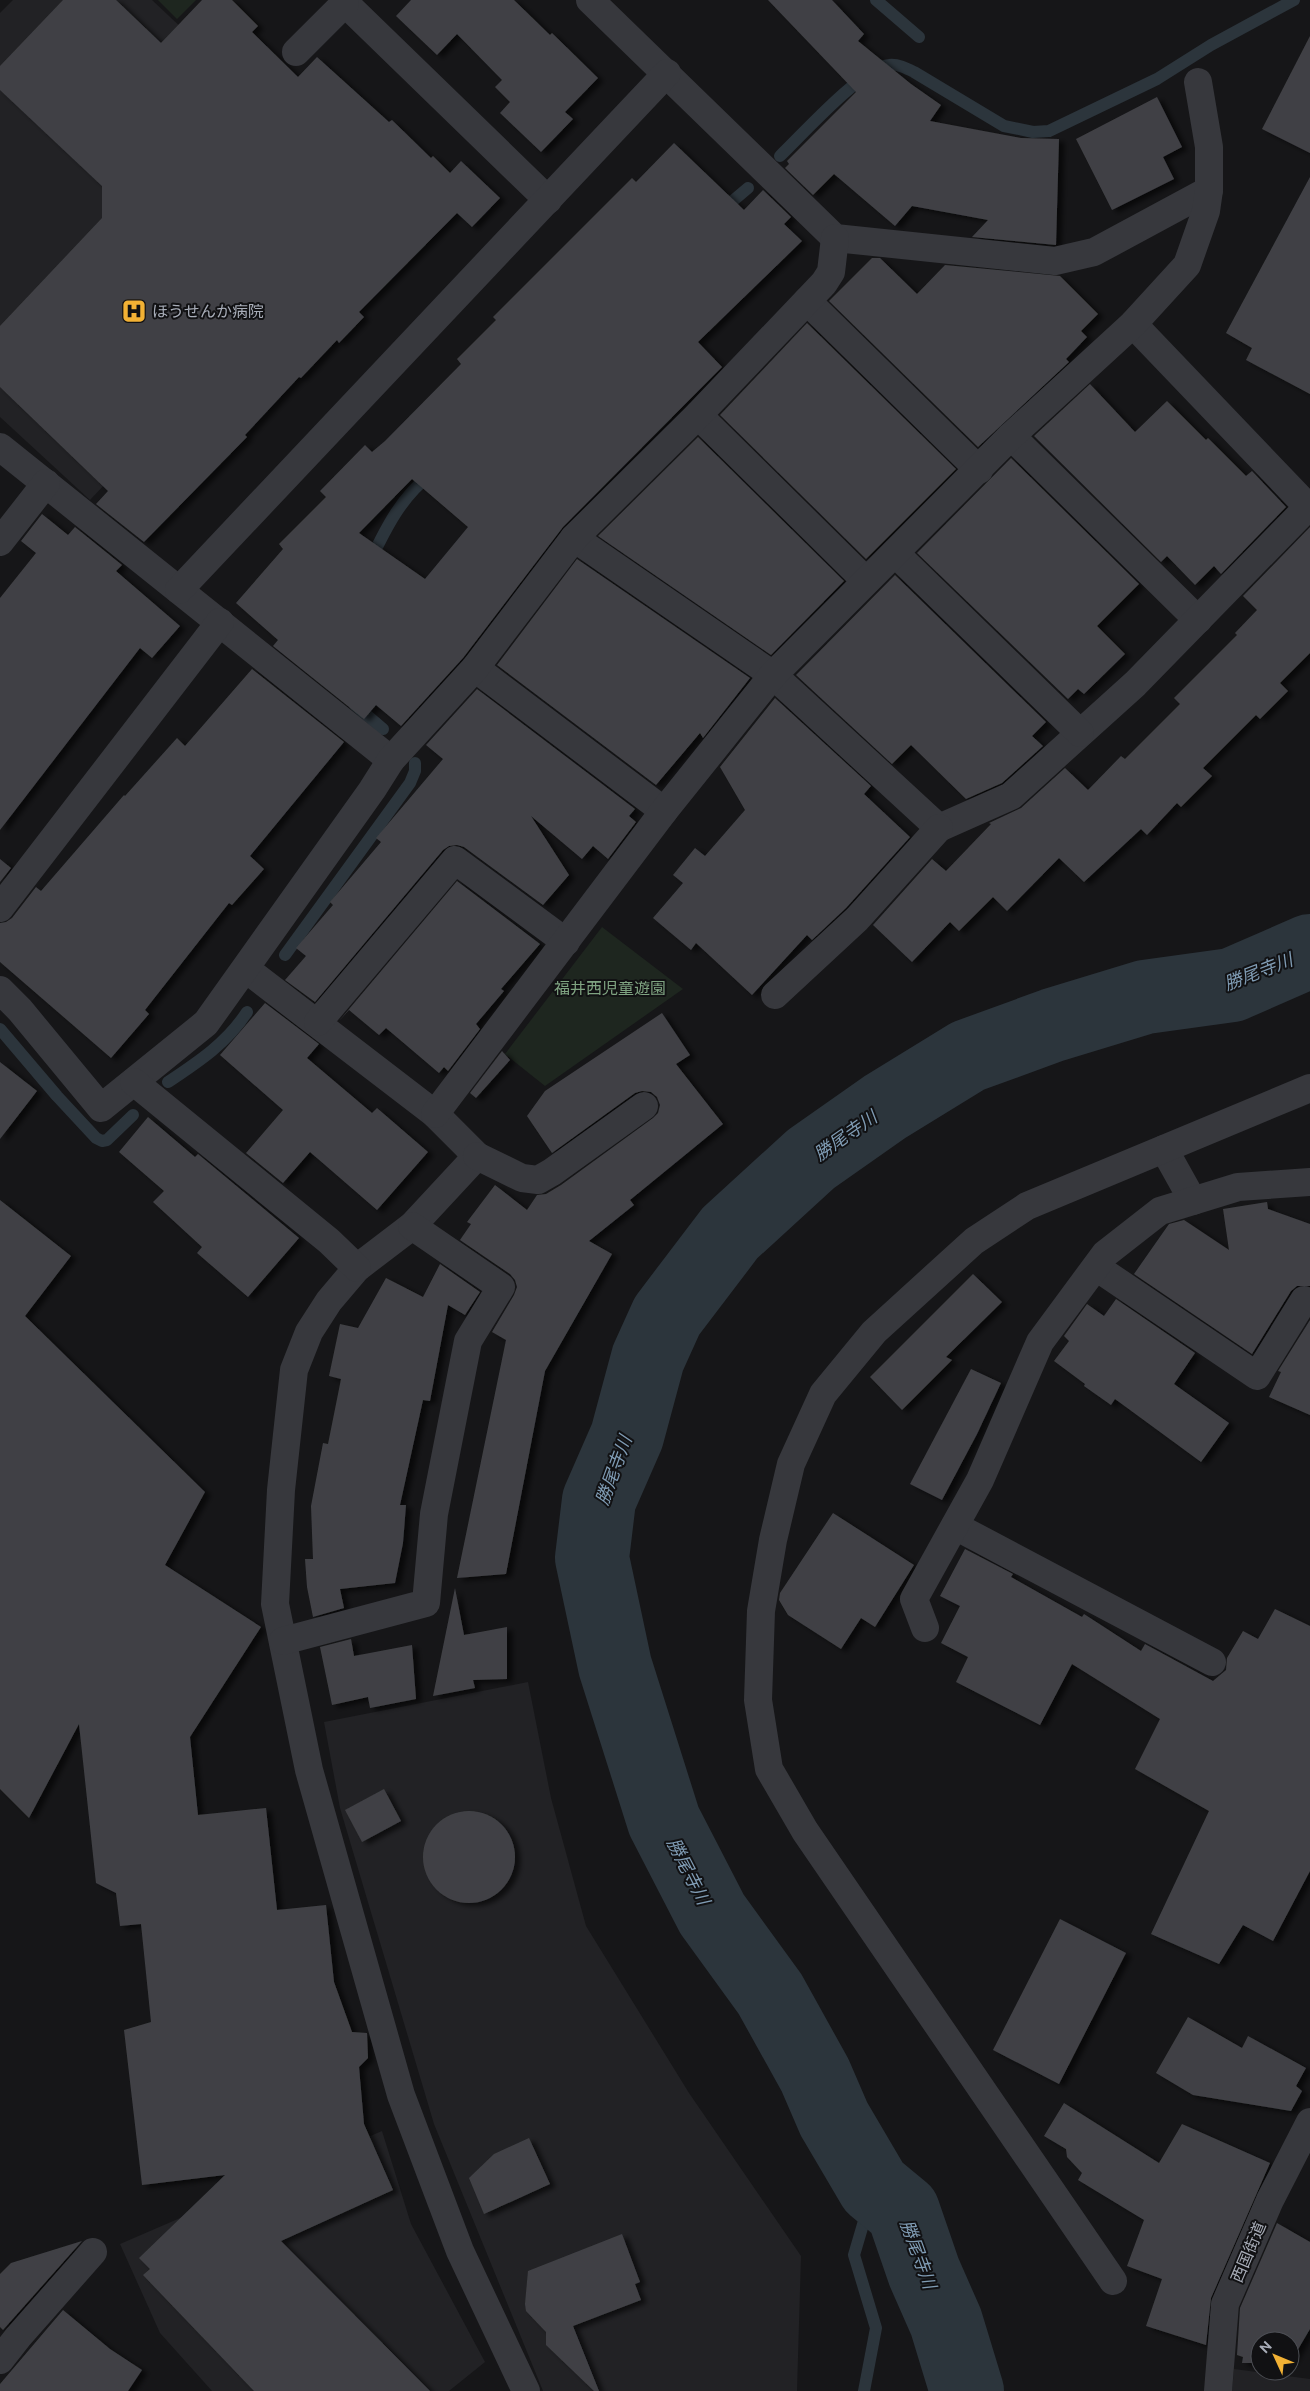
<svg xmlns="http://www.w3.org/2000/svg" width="1310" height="2391" font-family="Ubuntu,'Noto Sans JP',sans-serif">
<defs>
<filter id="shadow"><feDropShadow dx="5.5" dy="3" stdDeviation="2.5" flood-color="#0009"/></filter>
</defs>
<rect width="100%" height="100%" fill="#161618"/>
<g fill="#222225">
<path d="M 13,0 L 152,0 L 369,204 L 90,500 L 0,417 L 0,13 Z"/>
<path d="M 528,1682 L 551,1798 L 586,1926 L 689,2093 L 801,2256 L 797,2391 L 543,2391 L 434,2124 L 340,1808 L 324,1722 Z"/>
<path d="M 382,2131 L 411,2224 L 485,2362 L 449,2391 L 212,2391 L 160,2333 L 120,2244 Z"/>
<path d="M 1234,2369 L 1310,2379 L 1310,2391 L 1232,2391 Z"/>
</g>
<g fill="#1e261f">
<path d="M 158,0 L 196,0 L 177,19 Z"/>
<path d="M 602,927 L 683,989 L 545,1086 L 505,1054 Z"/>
</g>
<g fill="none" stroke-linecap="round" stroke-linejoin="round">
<g stroke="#2c353c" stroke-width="12">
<path d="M 876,0 L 919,37"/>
<path d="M 780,156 C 801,136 863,67 889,65 C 898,64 906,68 914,72 L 1004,126 L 1033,132 L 1049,131 L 1157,79 L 1211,45 L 1294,0"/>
<path d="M 722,210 L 748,188"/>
<path d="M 370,561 C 386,528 401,497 431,474"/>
<path d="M 355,705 L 383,729"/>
<path d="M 285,955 L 410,783 L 415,771 L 415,763"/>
<path d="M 0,1029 L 57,1096 L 96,1138 L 102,1141 L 107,1140 L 133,1115"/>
<path d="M 168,1082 C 198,1062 227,1043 247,1012"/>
<path d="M 864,2391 L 876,2328 L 854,2255 L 874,2187"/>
</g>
<path stroke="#2c353c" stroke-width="74" d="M 967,2391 L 946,2322 L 924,2272 L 903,2211 L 874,2187 L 834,2119 L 815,2075 L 770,1994 L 712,1914 L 664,1821 L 615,1666 L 592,1558 L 599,1500 L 627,1436 L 648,1358 L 667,1316 L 730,1233 L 811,1159 L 885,1107 L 968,1056 L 1053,1025 L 1145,997 L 1232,985 L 1310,951"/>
</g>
<g fill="#404145" fill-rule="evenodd" filter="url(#shadow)">
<path d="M 63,0 L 116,0 L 161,43 L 202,0 L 232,0 L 258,26 L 252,32 L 298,77 L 317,57 L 389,122 L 392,120 L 431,158 L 433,156 L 450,173 L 461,161 L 500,198 L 472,227 L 457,213 L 359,312 L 364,317 L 339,343 L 337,340 L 301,378 L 299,377 L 245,435 L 247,437 L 144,542 L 96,504 L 108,491 L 0,387 L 0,326 L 102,218 L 102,186 L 0,90 L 0,66 Z"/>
<path d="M 411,0 L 514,0 L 550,35 L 552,33 L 598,78 L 565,112 L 573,119 L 541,152 L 500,113 L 510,102 L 495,87 L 502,80 L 457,34 L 437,55 L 396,16 Z"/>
<path d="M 768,0 L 832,0 L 864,34 L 858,41 L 911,84 L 941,105 L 930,121 L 1021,138 L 1059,139 L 1056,245 L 972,237 L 988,220 L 912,206 L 895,226 L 834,174 L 813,195 L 785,168 L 789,164 L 787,161 L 856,92 Z"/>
<path d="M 1310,36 L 1310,153 L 1262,129 Z"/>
<path d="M 1157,97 L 1182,147 L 1163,157 L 1174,179 L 1112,210 L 1076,139 Z"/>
<path d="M 674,143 L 744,210 L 763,190 L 791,217 L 784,224 L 802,241 L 698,342 L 722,367 L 563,527 L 463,658 L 401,726 L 376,705 L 364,719 L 273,646 L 278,640 L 236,603 L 283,549 L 279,544 L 326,497 L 320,491 L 365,445 L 372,452 L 385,441 L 461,364 L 457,359 L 496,320 L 493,317 L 632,178 L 636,182 ZM 412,479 L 468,527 L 425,579 L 359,533 Z"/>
<path d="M 1310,177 L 1310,394 L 1246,360 L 1252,348 L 1226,333 Z"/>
<path d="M 872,258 L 880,258 L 917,294 L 945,265 L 1060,276 L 1098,314 L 1081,331 L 1087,337 L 1066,359 L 1069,362 L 978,447 L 829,301 Z"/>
<path d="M 807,323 L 956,469 L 866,559 L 720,415 Z"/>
<path d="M 1090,384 L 1135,432 L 1167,401 L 1206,440 L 1208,438 L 1246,476 L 1252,471 L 1286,507 L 1221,574 L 1214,566 L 1195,585 L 1167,556 L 1161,562 L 1034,436 Z"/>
<path d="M 698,437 L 844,581 L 771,655 L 598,536 Z"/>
<path d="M 1011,458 L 1139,584 L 1097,626 L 1125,654 L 1084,694 L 1078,689 L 1068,699 L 917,553 Z"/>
<path d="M 42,514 L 68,535 L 75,527 L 122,565 L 116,571 L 180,626 L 152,658 L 140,648 L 0,830 L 0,598 L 36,553 L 21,541 Z"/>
<path d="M 1310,527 L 1310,653 L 1280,683 L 1288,691 L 1260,719 L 1256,715 L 1203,768 L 1212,776 L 1181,807 L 1177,803 L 1147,835 L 1141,829 L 1084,882 L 1059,858 L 1007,911 L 993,897 L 959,931 L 950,922 L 912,962 L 873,925 L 932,859 L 946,871 L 991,824 L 989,823 L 1021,808 L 1065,768 L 1088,790 L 1121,756 L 1125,759 L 1180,704 L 1174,698 L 1237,635 L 1235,633 L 1257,610 L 1243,596 Z"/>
<path d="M 577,559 L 750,678 L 703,738 L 700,733 L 656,785 L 497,665 Z"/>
<path d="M 895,575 L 1046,722 L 1032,736 L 1043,746 L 1002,783 L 966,799 L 911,745 L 892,764 L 796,675 Z"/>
<path d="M 252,669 L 344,742 L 250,856 L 264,869 L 232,905 L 229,903 L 145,1010 L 149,1014 L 111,1058 L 0,962 L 0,923 L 6,922 L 12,918 L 36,887 L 41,891 L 124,795 L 125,796 L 177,738 L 185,746 Z"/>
<path d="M 477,689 L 635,809 L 629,816 L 636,822 L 608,859 L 593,846 L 582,859 L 531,816 L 569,875 L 543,905 L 464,847 L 457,845 L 449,846 L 443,850 L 315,1002 L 285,980 L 306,956 L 296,948 L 333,905 L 330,902 L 381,842 L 376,838 L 443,759 L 426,745 Z"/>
<path d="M 775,698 L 871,786 L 864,794 L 910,837 L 846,908 L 812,940 L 807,935 L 752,995 L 696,943 L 691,950 L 653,918 L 683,883 L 673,875 L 695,848 L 705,856 L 745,810 L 720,767 Z"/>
<path d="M 0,859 L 11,868 L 0,882 Z"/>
<path d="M 457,881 L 540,944 L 501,989 L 504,991 L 476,1024 L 480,1029 L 448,1071 L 444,1067 L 439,1073 L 386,1028 L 379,1035 L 349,1010 L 339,1021 Z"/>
<path d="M 265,1003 L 319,1044 L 307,1058 L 372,1113 L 377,1108 L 428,1152 L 377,1210 L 310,1152 L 283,1183 L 246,1153 L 283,1110 L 220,1055 Z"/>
<path d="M 662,1013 L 690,1055 L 676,1064 L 723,1124 L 630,1200 L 634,1205 L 589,1241 L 612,1254 L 545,1371 L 506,1574 L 457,1578 L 506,1340 L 492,1332 L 514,1295 L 517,1287 L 515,1280 L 510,1274 L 460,1240 L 471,1224 L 467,1222 L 495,1185 L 527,1210 L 537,1195 L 546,1194 L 561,1185 L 653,1118 L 658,1113 L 660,1105 L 657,1097 L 651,1092 L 642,1091 L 635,1093 L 552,1153 L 527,1116 L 545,1091 Z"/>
<path d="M 502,1051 L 510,1060 L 476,1098 L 470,1093 Z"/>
<path d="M 0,1062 L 37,1091 L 0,1139 Z"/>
<path d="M 148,1117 L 195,1157 L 198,1154 L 299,1238 L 248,1297 L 197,1253 L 202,1247 L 153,1202 L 164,1191 L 119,1152 Z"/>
<path d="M 0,1200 L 71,1256 L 25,1316 L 205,1492 L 165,1565 L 261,1627 L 190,1737 L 198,1815 L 266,1808 L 277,1910 L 326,1905 L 334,1982 L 352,2032 L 367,2033 L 368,2058 L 359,2067 L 364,2124 L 393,2190 L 281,2241 L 430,2391 L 254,2391 L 143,2275 L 150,2269 L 139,2258 L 225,2175 L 142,2185 L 124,2030 L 151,2022 L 141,1924 L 120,1926 L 116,1893 L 96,1883 L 79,1724 L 29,1818 L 0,1789 Z"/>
<path d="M 1267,1202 L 1268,1209 L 1310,1224 L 1310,1286 L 1297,1286 L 1291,1291 L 1252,1354 L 1134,1274 L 1169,1224 L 1184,1220 L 1229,1250 L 1223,1209 Z"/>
<path d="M 440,1264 L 480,1292 L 465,1315 L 448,1305 L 430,1401 L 423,1400 L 400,1505 L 406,1505 L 403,1543 L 395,1583 L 340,1589 L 344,1608 L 313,1617 L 307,1587 L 305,1559 L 313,1559 L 311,1506 L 323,1443 L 328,1444 L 341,1379 L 329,1376 L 340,1324 L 358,1328 L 386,1278 L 423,1297 Z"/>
<path d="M 973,1274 L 1002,1302 L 946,1357 L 952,1360 L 902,1410 L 870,1377 Z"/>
<path d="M 1116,1299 L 1195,1353 L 1174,1384 L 1229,1423 L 1201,1462 L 1115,1399 L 1111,1405 L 1084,1386 L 1085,1384 L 1054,1361 L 1069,1341 L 1064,1336 L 1087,1304 L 1104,1316 Z"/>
<path d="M 1310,1320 L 1310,1415 L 1269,1397 L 1281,1372 L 1278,1371 Z"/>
<path d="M 971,1369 L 1001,1383 L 977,1434 L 942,1500 L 910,1484 Z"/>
<path d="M 833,1513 L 914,1565 L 875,1627 L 861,1618 L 841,1649 L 788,1615 L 779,1600 L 780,1593 Z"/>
<path d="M 965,1549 L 1013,1574 L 1011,1577 L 1082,1617 L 1084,1614 L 1141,1651 L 1145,1644 L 1213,1681 L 1226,1670 L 1227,1658 L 1243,1631 L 1258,1639 L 1275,1609 L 1310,1626 L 1310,1871 L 1273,1941 L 1243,1925 L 1219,1964 L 1151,1934 L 1209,1811 L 1135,1769 L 1160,1719 L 1072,1664 L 1040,1725 L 956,1682 L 968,1657 L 941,1643 L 960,1606 L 940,1596 Z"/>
<path d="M 455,1588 L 464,1635 L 507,1627 L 507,1679 L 473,1680 L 475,1688 L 433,1696 Z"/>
<path d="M 351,1639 L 354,1656 L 412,1645 L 416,1699 L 370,1708 L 368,1697 L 332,1705 L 320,1647 Z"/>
<path d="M 384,1789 L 401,1821 L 362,1842 L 345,1810 Z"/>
<circle cx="469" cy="1857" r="46"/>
<path d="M 1060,1919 L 1126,1953 L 1059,2084 L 993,2050 Z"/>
<path d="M 1188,2017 L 1242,2048 L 1248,2036 L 1306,2068 L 1296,2086 L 1302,2091 L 1291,2111 L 1193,2095 L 1156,2073 Z"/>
<path d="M 1064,2103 L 1159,2163 L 1182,2124 L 1270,2163 L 1211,2298 L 1206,2345 L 1146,2326 L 1162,2279 L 1127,2266 L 1144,2220 L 1078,2180 L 1082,2173 L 1067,2157 L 1066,2149 L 1044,2136 Z"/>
<path d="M 529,2138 L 550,2184 L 484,2214 L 469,2178 L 494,2154 Z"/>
<path d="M 1277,2223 L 1310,2242 L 1310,2329 L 1290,2363 L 1290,2341 L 1260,2341 L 1260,2363 L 1242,2363 L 1243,2357 L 1237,2355 L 1240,2308 Z"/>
<path d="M 622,2234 L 640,2282 L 635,2284 L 641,2300 L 573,2326 L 599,2391 L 594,2391 L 546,2345 L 546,2332 L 526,2311 L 525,2304 L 528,2271 Z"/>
<path d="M 82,2241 L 3,2330 L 0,2327 L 0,2274 L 11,2263 Z"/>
<path d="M 63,2310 L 110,2349 L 142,2370 L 128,2391 L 0,2391 L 0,2384 Z"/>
</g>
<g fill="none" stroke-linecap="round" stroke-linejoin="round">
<g stroke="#37383d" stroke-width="28">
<path d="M 348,0 L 345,3 L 548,200"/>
<path d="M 590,0 L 835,238 L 1055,261 L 1094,252 L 1209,190"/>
<path d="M 296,52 L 345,3"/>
<path d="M 807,301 L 979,470"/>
<path d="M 698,415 L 866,581"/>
<path d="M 1011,436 L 1198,620"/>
<path d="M 0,447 L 391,760"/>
<path d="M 574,538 L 773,675 L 939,828 L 1011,796 L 1135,684 L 1308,507 L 1133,324"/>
<path d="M 0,542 L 46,483"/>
<path d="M 895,553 L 1080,733"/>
<path d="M 179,590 L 667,73"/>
<path d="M 475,668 L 664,811"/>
<path d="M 0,908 L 220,622"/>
<path d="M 246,969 L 435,1114 L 477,1156 L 412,1226 L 357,1268 L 329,1301 L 309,1332 L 294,1370 L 281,1490 L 275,1604 L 309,1770 L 401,2095 L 460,2251 L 526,2391"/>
<path d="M 0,990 L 20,1010 L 101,1108 L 206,1023 L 372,790 L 391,760 L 475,668 L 574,538 L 698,415 L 824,283 L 831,272 L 835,238"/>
<path d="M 775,995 L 857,919 L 939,828"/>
<path d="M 318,1022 L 455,860 L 566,942"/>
<path d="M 134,1082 L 329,1241 L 357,1268"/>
<path d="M 435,1114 L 664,811 L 773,675 L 1011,436 L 1133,324 L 1187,265 L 1206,211 L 1209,190 L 1209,147 L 1198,82"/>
<path d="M 1164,1149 L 1193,1201"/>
<path d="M 477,1156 L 522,1178 L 538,1180 L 552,1172 L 644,1106"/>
<path d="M 1096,1267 L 1257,1376 L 1304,1300 L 1310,1303"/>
<path d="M 955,1526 L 1212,1662"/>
<path d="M 925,1628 L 914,1599 L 980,1480 L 1040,1342 L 1105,1254 L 1160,1211 L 1238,1187 L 1310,1182"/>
<path d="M 283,1641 L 426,1603 L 434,1514 L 468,1341 L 501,1287 L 412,1226"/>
<path d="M 1113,2281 L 805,1831 L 769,1769 L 758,1700 L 761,1611 L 773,1540 L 791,1464 L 823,1394 L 874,1332 L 974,1241 L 1027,1206 L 1310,1088"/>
<path d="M 0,2360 L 18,2337 L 93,2252"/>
<path d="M 1218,2391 L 1225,2304 L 1270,2200 L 1310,2122"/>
</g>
</g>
<defs>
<g id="hospital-square" transform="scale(1.25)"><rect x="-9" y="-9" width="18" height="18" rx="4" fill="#f2b134" stroke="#111113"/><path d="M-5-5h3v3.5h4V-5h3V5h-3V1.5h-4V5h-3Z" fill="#111"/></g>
</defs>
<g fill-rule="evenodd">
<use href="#hospital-square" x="134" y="311"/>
</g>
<g text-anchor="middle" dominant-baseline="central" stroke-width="4" stroke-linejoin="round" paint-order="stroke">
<g font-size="16" fill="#a8adb8" stroke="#111113" text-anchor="start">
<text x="152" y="311">ほうせんか病院</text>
</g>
<g font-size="16" fill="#7fa381" stroke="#111113">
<text x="610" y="988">福井西児童遊園</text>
</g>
<g font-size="16" fill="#a8adb8" stroke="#111113">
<text transform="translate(1248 2252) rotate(-67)">西国街道</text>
</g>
<g font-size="18" font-style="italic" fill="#7f9bb3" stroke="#111113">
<text transform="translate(1258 971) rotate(-21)">勝尾寺川</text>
<text transform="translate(845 1135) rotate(-35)">勝尾寺川</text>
<text transform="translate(613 1470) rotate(-70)">勝尾寺川</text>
<text transform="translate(689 1871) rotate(63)">勝尾寺川</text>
<text transform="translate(919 2254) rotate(70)">勝尾寺川</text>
</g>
</g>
<g transform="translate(1275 2356) rotate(314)"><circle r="24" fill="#111113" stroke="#4d4f55"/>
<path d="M0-4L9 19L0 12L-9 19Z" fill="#f2b134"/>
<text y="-8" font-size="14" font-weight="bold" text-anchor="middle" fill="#a8adb8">N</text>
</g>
</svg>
